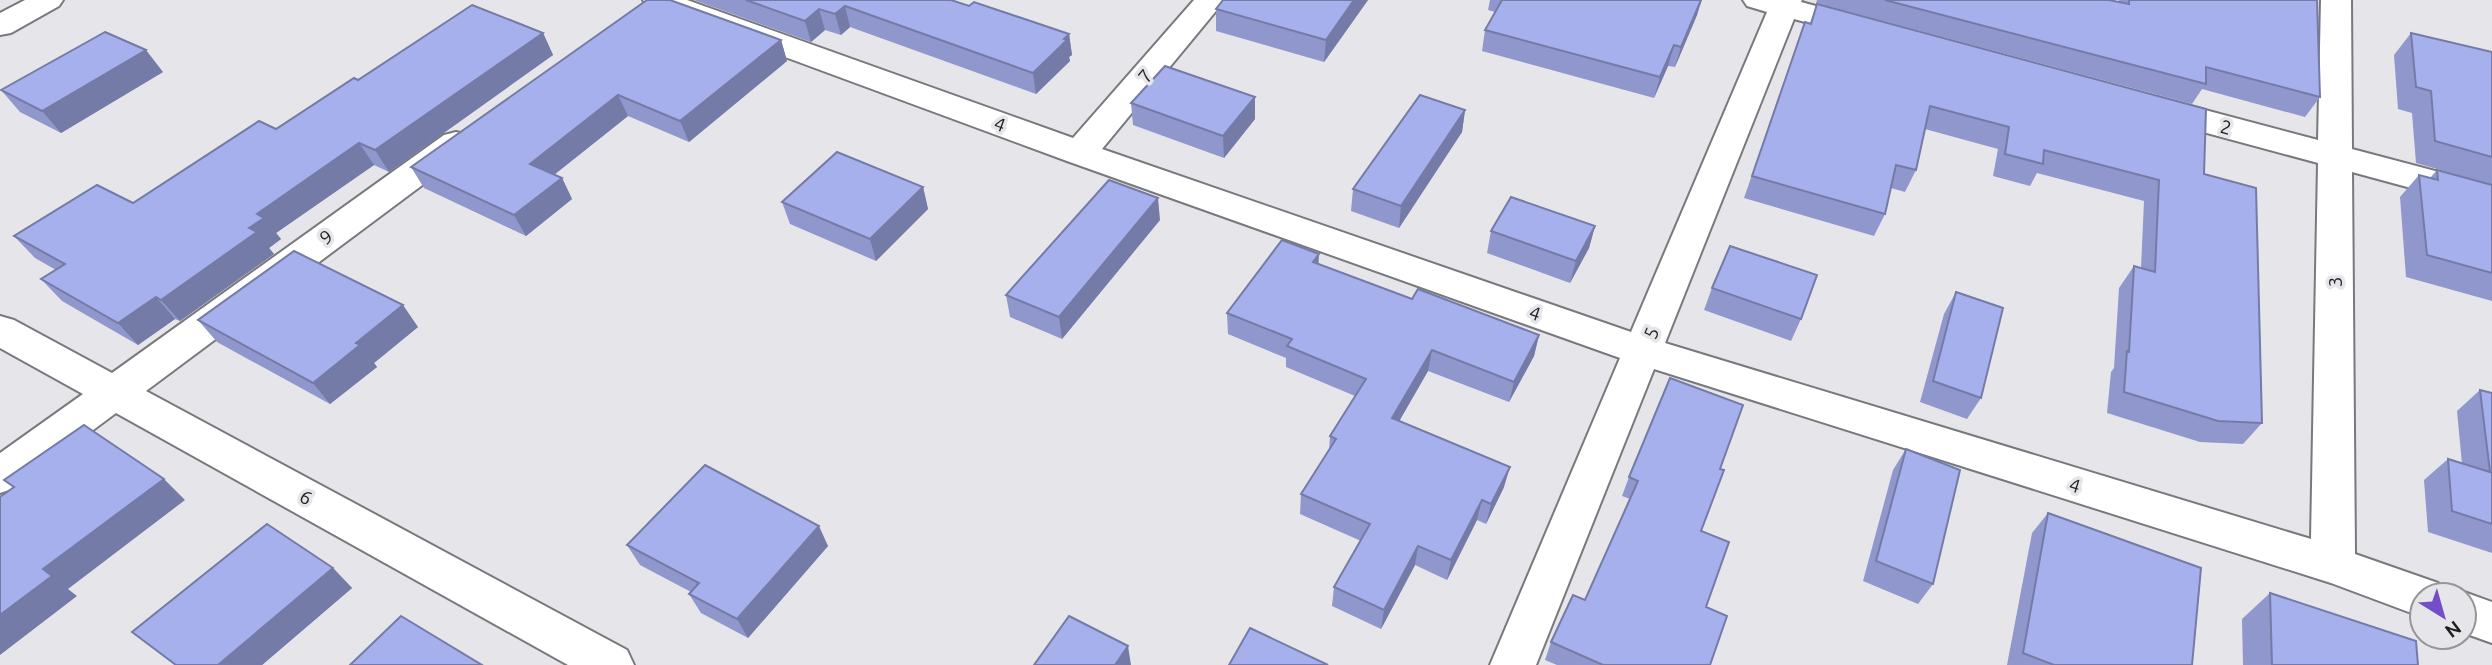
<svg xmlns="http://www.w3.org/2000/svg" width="2492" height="665" font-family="Ubuntu,sans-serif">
<rect width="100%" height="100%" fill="#e6e6ea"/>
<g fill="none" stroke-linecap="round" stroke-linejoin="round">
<g stroke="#78797c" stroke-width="4">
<g id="street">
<path d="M 25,0 L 63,0 L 59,6 L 11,33 L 0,35 L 0,13 Z"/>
<path d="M 643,0 L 687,0 L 1073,138 L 1194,0 L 1225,0 L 1102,149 L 1631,332 L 1767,12 L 1747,6 L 1743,0 L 1802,0 L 1801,2 L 1875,22 L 1880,29 L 1875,36 L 1864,38 L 1794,19 L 1665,343 L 2311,539 L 2318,163 L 2144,116 L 2140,108 L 2144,100 L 2156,97 L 2318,140 L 2321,0 L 2351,0 L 2352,149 L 2492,186 L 2492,210 L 2352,172 L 2355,554 L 2438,583 L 2444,595 L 2422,595 L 2422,617 L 2331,583 L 1654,369 L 1536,665 L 1490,665 L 1620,358 L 1067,161 L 647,6 Z"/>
<path d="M 456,132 L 468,135 L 473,143 L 468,151 L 146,391 L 627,650 L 634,665 L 568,665 L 116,413 L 15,488 L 0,493 L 0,453 L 83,394 L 0,348 L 0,316 L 14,320 L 112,373 L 444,135 Z"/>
<path d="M 2464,592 L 2492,602 L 2492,643 L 2464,633 L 2464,595 L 2455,595 Z"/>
</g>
</g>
<use href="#street" fill="#fff" fill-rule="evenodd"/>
</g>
<g fill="#8f97cc">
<path d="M 694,0 L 951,0 L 969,6 L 1069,34 L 1072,55 L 1069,57 L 1070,61 L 1036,94 L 850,27 L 841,35 L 825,30 L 811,42 Z"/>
<path d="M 1223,0 L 1368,0 L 1324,62 L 1216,31 L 1216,9 Z"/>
<path d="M 1490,0 L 1702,0 L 1697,15 L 1675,67 L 1668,66 L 1654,98 L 1482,51 L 1485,30 L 1495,12 L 1488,10 Z"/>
<path d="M 1817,0 L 2109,0 L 2118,2 L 2119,0 L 2317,0 L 2320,97 L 2305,117 L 2202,89 L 2192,104 L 1816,3 Z"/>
<path d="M 1817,4 L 2204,174 L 2262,423 L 2243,444 L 2200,442 L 2107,413 L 2111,372 L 2114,368 L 2119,288 L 2134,266 L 2141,268 L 2144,201 L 2037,173 L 2030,186 L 1993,176 L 1998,149 L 1925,129 L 1916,170 L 1905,192 L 1891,188 L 1885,214 L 1874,236 L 1744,198 L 1805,22 L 1810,23 Z"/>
<path d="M 543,33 L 553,55 L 389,172 L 374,165 L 276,233 L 281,239 L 269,248 L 274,254 L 180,321 L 175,319 L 138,345 L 62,301 L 41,279 L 56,270 L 35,258 L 14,236 L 133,203 L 276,129 L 358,80 Z"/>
<path d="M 2411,33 L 2492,52 L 2492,301 L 2406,277 L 2400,197 L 2419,175 L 2430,178 L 2437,170 L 2486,183 L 2416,163 L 2412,113 L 2398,109 L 2394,55 Z"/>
<path d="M 781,40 L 787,61 L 689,142 L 628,116 L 554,175 L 562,178 L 572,199 L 526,236 L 424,188 L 411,167 Z"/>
<path d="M 163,72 L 61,133 L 20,112 L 1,90 Z"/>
<path d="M 1255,97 L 1255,119 L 1224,158 L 1133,125 L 1131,103 Z"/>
<path d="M 1465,110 L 1462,132 L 1399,228 L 1351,211 L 1353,189 Z"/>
<path d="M 923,187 L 928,209 L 876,261 L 790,224 L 782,202 Z"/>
<path d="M 1160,220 L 1062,339 L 1010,317 L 1006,295 Z"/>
<path d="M 1595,226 L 1589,248 L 1570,283 L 1487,253 L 1491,231 Z"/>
<path d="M 1318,264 L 1412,299 L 1539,335 L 1534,356 L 1509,402 L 1428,371 L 1399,421 L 1504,487 L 1486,524 L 1477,520 L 1447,580 L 1415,565 L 1381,629 L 1332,606 L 1334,587 L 1361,541 L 1300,514 L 1301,494 L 1329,451 L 1330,436 L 1355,396 L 1286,367 L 1286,358 L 1228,334 L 1227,313 Z"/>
<path d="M 1712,288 L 1801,319 L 1791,341 L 1704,310 Z"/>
<path d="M 1956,292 L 1981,398 L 1967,419 L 1920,402 L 1944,314 Z"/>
<path d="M 198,320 L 418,327 L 374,363 L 377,367 L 330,404 L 217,342 Z"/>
<path d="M 2480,390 L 2492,393 L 2492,553 L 2428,532 L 2424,480 L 2448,459 L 2462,464 L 2457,411 Z"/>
<path d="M 1906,449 L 1933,584 L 1918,604 L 1863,581 L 1893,470 Z"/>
<path d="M 1720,469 L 1701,531 L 1710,665 L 1557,665 L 1545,660 L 1551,642 L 1585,600 L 1630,499 L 1622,496 L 1629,477 Z"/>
<path d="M 2048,513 L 2192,665 L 2007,665 L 2032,533 Z"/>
<path d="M 627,545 L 828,546 L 748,638 L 701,613 L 689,594 L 691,592 L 640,565 Z"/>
<path d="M 333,568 L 352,588 L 262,665 L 175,665 L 132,632 Z"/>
<path d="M 2270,593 L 2418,665 L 2243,665 L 2242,619 Z"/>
</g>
<g fill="#747ba6">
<path d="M 1354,0 L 1368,0 L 1324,62 L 1326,40 Z"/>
<path d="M 1701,0 L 1697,15 L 1675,67 L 1681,47 Z"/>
<path d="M 845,6 L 850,27 L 841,35 L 835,14 Z"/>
<path d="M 819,9 L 825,30 L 811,42 L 805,21 Z"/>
<path d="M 543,33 L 553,55 L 389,172 L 375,150 Z"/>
<path d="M 1069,34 L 1072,55 L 1069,57 L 1070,61 L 1036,94 L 1033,73 Z"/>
<path d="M 781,40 L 787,61 L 689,142 L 680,121 Z"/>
<path d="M 1674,45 L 1668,66 L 1654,98 L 1660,77 Z"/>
<path d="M 146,50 L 163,72 L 61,133 L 42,111 Z"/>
<path d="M 618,95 L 628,116 L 541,185 L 530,164 Z"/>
<path d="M 1255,97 L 1255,119 L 1224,158 L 1223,136 Z"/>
<path d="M 1465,110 L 1462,132 L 1399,228 L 1401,206 Z"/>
<path d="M 359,143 L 374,165 L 276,233 L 281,239 L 269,248 L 274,254 L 180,321 L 161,300 L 249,228 L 257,214 Z"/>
<path d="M 562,178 L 572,199 L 526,236 L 514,215 Z"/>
<path d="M 923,187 L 928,209 L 876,261 L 870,239 Z"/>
<path d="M 1158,198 L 1160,220 L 1062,339 L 1059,317 Z"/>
<path d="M 1595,226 L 1589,248 L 1570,283 L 1576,261 Z"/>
<path d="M 1319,254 L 1318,275 L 1313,262 Z"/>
<path d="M 156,297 L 175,319 L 138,345 L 118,323 Z"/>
<path d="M 403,305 L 418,327 L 374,363 L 377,367 L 330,404 L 313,383 L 356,343 Z"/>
<path d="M 1539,335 L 1534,356 L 1509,402 L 1514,382 Z"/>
<path d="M 1432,350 L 1428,371 L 1389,439 L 1392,418 Z"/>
<path d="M 1510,467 L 1504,487 L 1486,524 L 1491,504 Z"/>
<path d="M 164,479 L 185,500 L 68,589 L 77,596 L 0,655 L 0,615 L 43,569 Z"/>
<path d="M 1482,500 L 1477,520 L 1447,580 L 1451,560 Z"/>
<path d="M 819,526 L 828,546 L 748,638 L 737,619 Z"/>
<path d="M 1418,546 L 1415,565 L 1381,629 L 1384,610 Z"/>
<path d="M 333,568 L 352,588 L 262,665 L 218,665 Z"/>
<path d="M 1128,646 L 1131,665 L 1115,665 Z"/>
</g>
<g fill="#a6b0ed" stroke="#747ba6" stroke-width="2">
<path d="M 647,0 L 670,0 L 781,40 L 680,121 L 618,95 L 530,164 L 562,178 L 514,215 L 411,167 Z"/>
<path d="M 746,0 L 951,0 L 969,6 L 974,2 L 1069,34 L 1064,39 L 1067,40 L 1033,73 L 845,6 L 835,14 L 819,9 L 805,21 Z"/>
<path d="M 1223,0 L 1354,0 L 1326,40 L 1216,9 Z"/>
<path d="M 1502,0 L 1701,0 L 1681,47 L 1674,45 L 1660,77 L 1485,30 Z"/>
<path d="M 1885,0 L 2109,0 L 2129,4 L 2129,0 L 2317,0 L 2320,97 L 2206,67 L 2206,84 Z"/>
<path d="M 1817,4 L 2206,109 L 2204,174 L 2256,188 L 2262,423 L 2218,421 L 2124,392 L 2127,351 L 2129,352 L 2134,266 L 2155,272 L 2159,180 L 2044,150 L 2043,164 L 2005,154 L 2009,127 L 1930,106 L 1916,170 L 1896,165 L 1885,214 L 1752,176 L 1805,22 L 1811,24 Z"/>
<path d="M 472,5 L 543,33 L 375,150 L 359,143 L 257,214 L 264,218 L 249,228 L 257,232 L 161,300 L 156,297 L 118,323 L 41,279 L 65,264 L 14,236 L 97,185 L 133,203 L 259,121 L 276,129 L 354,78 L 358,80 Z"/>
<path d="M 105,32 L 146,50 L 42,111 L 1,90 Z"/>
<path d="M 2411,33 L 2492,52 L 2492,157 L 2435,141 L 2431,91 L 2416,87 Z"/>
<path d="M 1165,66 L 1255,97 L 1223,136 L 1131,103 Z"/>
<path d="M 1420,95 L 1465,110 L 1401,206 L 1353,189 Z"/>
<path d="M 837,152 L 923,187 L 870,239 L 782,202 Z"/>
<path d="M 2437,170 L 2492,185 L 2492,273 L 2427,255 L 2419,175 L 2438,180 Z"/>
<path d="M 1109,180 L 1158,198 L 1059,317 L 1006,295 Z"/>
<path d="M 1511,197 L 1595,226 L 1576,261 L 1491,231 Z"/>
<path d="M 1282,240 L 1319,254 L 1313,262 L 1412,299 L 1418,289 L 1539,335 L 1514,382 L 1432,350 L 1392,418 L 1510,467 L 1491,504 L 1482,500 L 1451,560 L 1418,546 L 1384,610 L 1334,587 L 1370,524 L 1301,494 L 1336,439 L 1330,436 L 1366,379 L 1287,346 L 1292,339 L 1227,313 Z"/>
<path d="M 1730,246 L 1817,275 L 1801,319 L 1712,288 Z"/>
<path d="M 294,251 L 403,305 L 356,343 L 360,345 L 313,383 L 198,320 Z"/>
<path d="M 1956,292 L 2003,308 L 1981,398 L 1933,381 Z"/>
<path d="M 1670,378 L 1743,405 L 1720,469 L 1724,470 L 1701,531 L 1729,542 L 1706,607 L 1727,616 L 1710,665 L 1603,665 L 1551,642 L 1573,595 L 1585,600 L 1638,481 L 1629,477 Z"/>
<path d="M 2480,390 L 2492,393 L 2492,524 L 2452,511 L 2448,459 L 2490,472 Z"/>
<path d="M 84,425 L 164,479 L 43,569 L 52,576 L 0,615 L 0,497 L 14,487 L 4,480 Z"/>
<path d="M 1906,449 L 1960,470 L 1933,584 L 1876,561 Z"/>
<path d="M 705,465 L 819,526 L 737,619 L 689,594 L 699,583 L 627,545 Z"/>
<path d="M 2048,513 L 2201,568 L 2192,665 L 2054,665 L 2023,653 Z"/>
<path d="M 267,524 L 333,568 L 218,665 L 176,665 L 132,632 Z"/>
<path d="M 2270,593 L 2416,641 L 2418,665 L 2272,665 Z"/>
<path d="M 401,616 L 482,665 L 350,665 Z"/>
<path d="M 1069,616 L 1128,646 L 1115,665 L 1034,665 Z"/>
<path d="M 1250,628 L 1328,665 L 1229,665 Z"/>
</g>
<g text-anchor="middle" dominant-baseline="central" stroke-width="7" stroke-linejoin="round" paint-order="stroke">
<g font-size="19" fill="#1f1f20" stroke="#e6e6ea">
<text transform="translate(1145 76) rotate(-50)">7</text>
<text transform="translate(1000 124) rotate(20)">4</text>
<text transform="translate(2226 127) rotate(15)">2</text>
<text transform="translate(326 237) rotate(-36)">9</text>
<text transform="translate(2335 282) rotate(-90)">3</text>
<text transform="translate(1535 313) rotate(19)">4</text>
<text transform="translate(1651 333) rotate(-68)">5</text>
<text transform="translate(2075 485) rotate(17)">4</text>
<text transform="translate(306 497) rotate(29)">6</text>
</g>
</g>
<g transform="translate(2443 616) rotate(143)"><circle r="33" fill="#e6e6ea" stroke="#969699" stroke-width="2"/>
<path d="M0-5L12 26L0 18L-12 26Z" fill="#734ec7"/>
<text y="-10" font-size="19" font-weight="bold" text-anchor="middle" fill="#1f1f20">N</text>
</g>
</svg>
